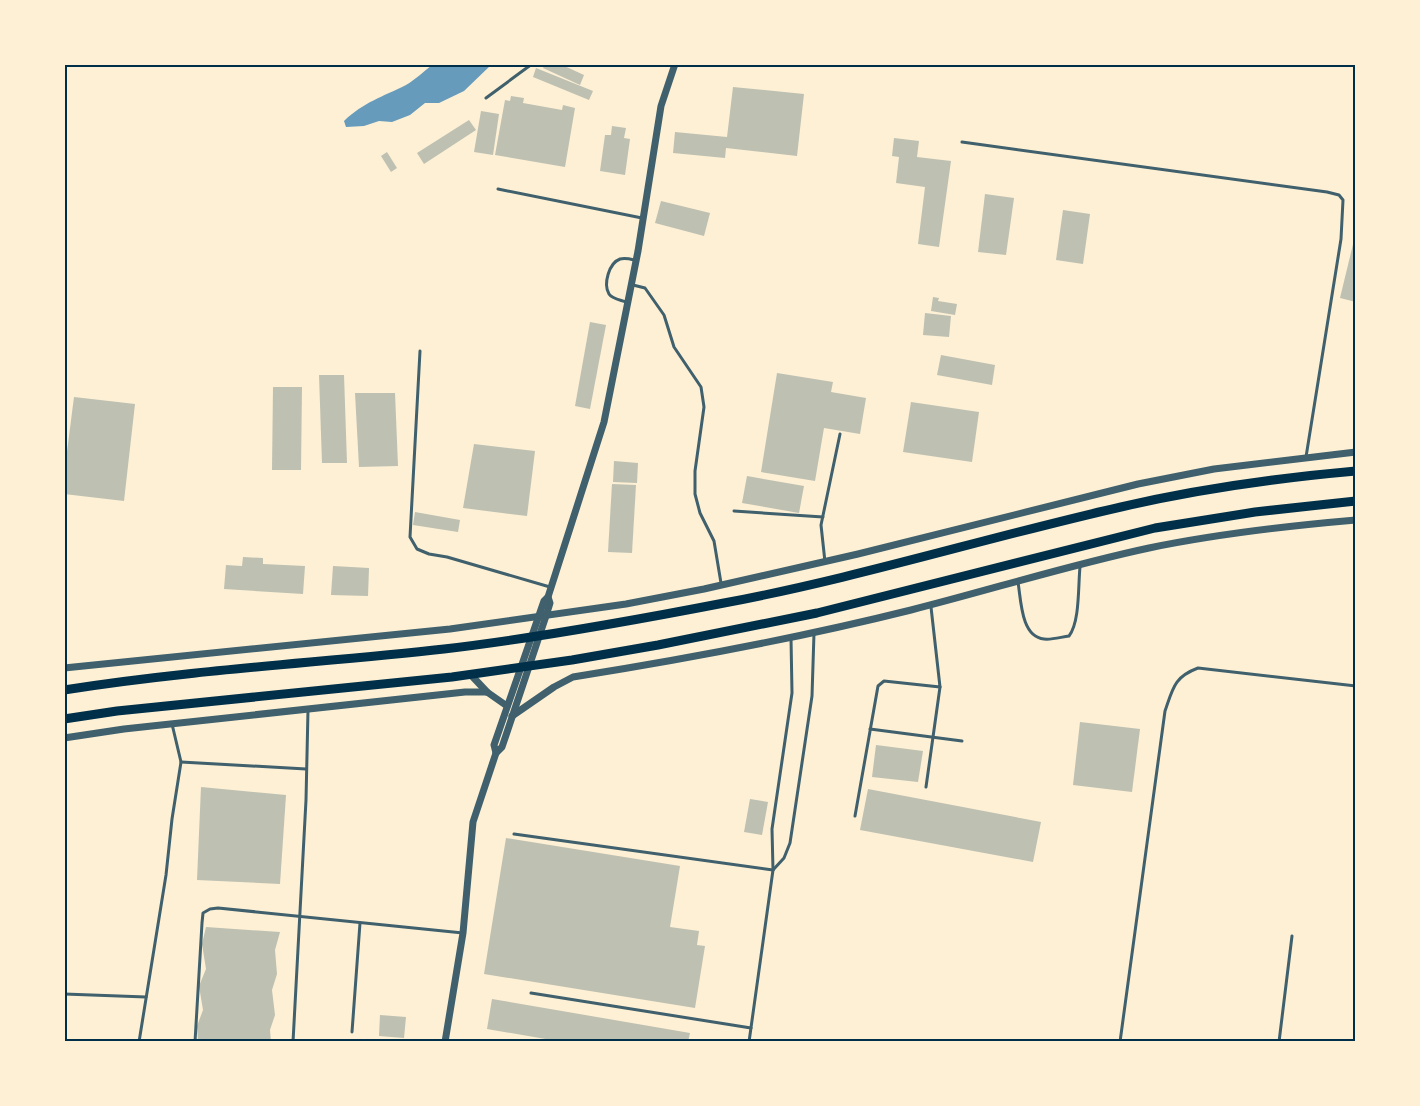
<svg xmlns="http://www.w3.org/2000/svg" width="1420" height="1106" font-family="'Titillium Web',sans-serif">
<rect width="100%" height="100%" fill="#fdf0d5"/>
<path fill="#669bbc" d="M 432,65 L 491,65 L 464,91 L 439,103 L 425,103 L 410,115 L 392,122 L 379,121 L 364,126 L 346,127 L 344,121 C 364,102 382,97 406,85 C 415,80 424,71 432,65 Z"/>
<g fill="#bec0b2">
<path d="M 545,64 L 560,64 L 584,75 L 580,85 L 543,68 Z"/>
<path d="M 536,68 L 593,91 L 589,100 L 533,77 Z"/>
<path d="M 733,87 L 804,94 L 797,156 L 726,148 L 725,158 L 673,153 L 675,132 L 727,137 Z"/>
<path d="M 511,96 L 524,98 L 523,103 L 562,110 L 563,105 L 575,108 L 565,167 L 495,155 L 505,100 L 510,101 Z"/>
<path d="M 481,111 L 499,114 L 493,155 L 474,152 Z"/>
<path d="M 469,120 L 476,130 L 424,164 L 417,153 Z"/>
<path d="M 612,126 L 626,128 L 624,138 L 630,139 L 625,175 L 600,171 L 605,135 L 611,135 Z"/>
<path d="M 894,138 L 919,141 L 917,157 L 951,161 L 939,247 L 918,244 L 925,187 L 896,183 L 899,157 L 892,156 Z"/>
<path d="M 387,152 L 397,168 L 391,172 L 381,156 Z"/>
<path d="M 985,194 L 1014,198 L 1006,255 L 978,252 Z"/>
<path d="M 661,201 L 710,213 L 704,236 L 655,223 Z"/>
<path d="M 1063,210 L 1090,214 L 1083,264 L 1056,260 Z"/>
<path d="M 1355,236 L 1356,236 L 1356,302 L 1340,298 Z"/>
<path d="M 933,297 L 939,298 L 938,301 L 957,304 L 955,315 L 931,311 Z"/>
<path d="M 925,313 L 951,316 L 949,337 L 923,335 Z"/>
<path d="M 590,322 L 606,325 L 590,409 L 575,406 Z"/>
<path d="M 941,355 L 995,365 L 992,385 L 937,375 Z"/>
<path d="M 777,373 L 833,382 L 831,392 L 866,398 L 860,434 L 824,428 L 815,481 L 761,472 Z"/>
<path d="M 319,375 L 344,375 L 347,463 L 322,463 Z"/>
<path d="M 273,387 L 302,387 L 301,470 L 272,470 Z"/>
<path d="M 355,393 L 395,393 L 398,466 L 359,467 Z"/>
<path d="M 74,397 L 135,404 L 124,501 L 64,494 L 64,475 Z"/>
<path d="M 911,402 L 979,412 L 972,462 L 903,452 Z"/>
<path d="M 474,444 L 535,451 L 527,516 L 463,508 Z"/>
<path d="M 614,461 L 638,463 L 637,483 L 613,482 Z"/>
<path d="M 747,476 L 804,486 L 799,513 L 742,503 Z"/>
<path d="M 612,484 L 636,485 L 632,553 L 608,552 Z"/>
<path d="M 415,512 L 460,520 L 458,532 L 413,525 Z"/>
<path d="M 243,557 L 263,558 L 263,564 L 305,566 L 303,594 L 224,589 L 226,565 L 242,566 Z"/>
<path d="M 333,566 L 369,568 L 368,596 L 331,595 Z"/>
<path d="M 1080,722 L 1140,729 L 1132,792 L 1073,785 Z"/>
<path d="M 876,745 L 923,751 L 918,782 L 872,777 Z"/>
<path d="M 201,787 L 286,795 L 280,884 L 197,880 Z"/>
<path d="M 868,789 L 1041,822 L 1033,862 L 860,830 Z"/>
<path d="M 750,799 L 768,802 L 762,835 L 744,832 Z"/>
<path d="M 506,838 L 680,866 L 670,927 L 699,931 L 697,945 L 705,946 L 695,1008 L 484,974 Z"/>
<path d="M 206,927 L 280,932 L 275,950 L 277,974 L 272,990 L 275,1015 L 270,1030 L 271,1042 L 198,1042 L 197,1026 L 203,1010 L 199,986 L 206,969 L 202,944 Z"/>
<path d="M 492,999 L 690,1033 L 688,1042 L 563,1042 L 487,1029 Z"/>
<path d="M 380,1015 L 406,1017 L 404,1038 L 379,1036 Z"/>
</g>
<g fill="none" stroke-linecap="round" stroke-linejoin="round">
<g stroke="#3f606c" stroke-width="3">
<path d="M 486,98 L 532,64"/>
<path d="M 962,142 L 1327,192 L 1339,195 L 1343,200 L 1341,239 L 1306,457"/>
<path d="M 498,189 L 642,218"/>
<path d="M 633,285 L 645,288 L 664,315 L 674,347 L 701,387 L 704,407 L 695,471 L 695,494 L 700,513 L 714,541 L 721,583"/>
<path d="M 626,302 C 621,300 612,299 609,294 C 603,284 609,263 620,259 C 625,258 630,259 634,260"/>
<path d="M 420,351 L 410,537 L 417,549 L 429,554 L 447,557 L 550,587"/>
<path d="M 734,511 L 823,517"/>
<path d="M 825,562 L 821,525 L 840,434"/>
<path d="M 1018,582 C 1021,600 1021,637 1044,639 C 1052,640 1061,637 1069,636 C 1080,622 1078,586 1080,567"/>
<path d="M 870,729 L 962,741"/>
<path d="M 181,762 L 306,769"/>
<path d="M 926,787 L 940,687"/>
<path d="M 855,816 L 878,686 L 884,681 L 940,687 L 931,607"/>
<path d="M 514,834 L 773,870"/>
<path d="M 773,870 L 784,858 L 790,843 L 812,696 L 814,633"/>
<path d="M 531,993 L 751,1028"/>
<path d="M 64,994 L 146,997"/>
<path d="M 352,1032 L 360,923"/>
<path d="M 139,1042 L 166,875 L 172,819 L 181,762 L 172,724"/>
<path d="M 195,1042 L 202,923 L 203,913 L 210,909 L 218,908 L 463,933"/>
<path d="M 293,1042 L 306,800 L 308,710"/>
<path d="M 749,1042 L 773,870 L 772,829 L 792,693 L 791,638"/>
<path d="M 1120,1042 L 1165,711 C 1173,688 1174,677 1198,668 L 1356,686"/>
<path d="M 1279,1042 L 1292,936"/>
</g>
<g stroke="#3f606c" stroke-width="7">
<path d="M 64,668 L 450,629 L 626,604 L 704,589 L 858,554 L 1138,484 L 1214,469 L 1356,452"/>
<path d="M 471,675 L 487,692"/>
<path d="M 512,716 L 554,687 L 573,677 C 686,659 799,638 911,610 C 990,590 1069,565 1149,548 C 1217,534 1286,526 1356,520"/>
<path d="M 64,738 L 124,729 L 465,692 L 487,692 L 507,706"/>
<path d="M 496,753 L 502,747 L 546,616 L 550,603 L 548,597"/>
<path d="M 445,1042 L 463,933 L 473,822 L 496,753 L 494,745 L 544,601 L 548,597 L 604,422 L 638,251 L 661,106 L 675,64"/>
</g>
<g stroke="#003049" stroke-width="9">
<path d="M 64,690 C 190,670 318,663 444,649 C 538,638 631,621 724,603 C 858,578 988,537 1121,507 C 1198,489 1277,478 1356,471"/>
<path d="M 64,719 L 117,711 L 452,677 L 572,660 L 658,645 L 817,613 L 1155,528 L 1255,512 L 1356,501"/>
</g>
</g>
<rect width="1420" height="1106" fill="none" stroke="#fdf0d5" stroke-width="132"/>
<rect x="66" y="66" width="1288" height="974" fill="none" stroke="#003049" stroke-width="2"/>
</svg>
